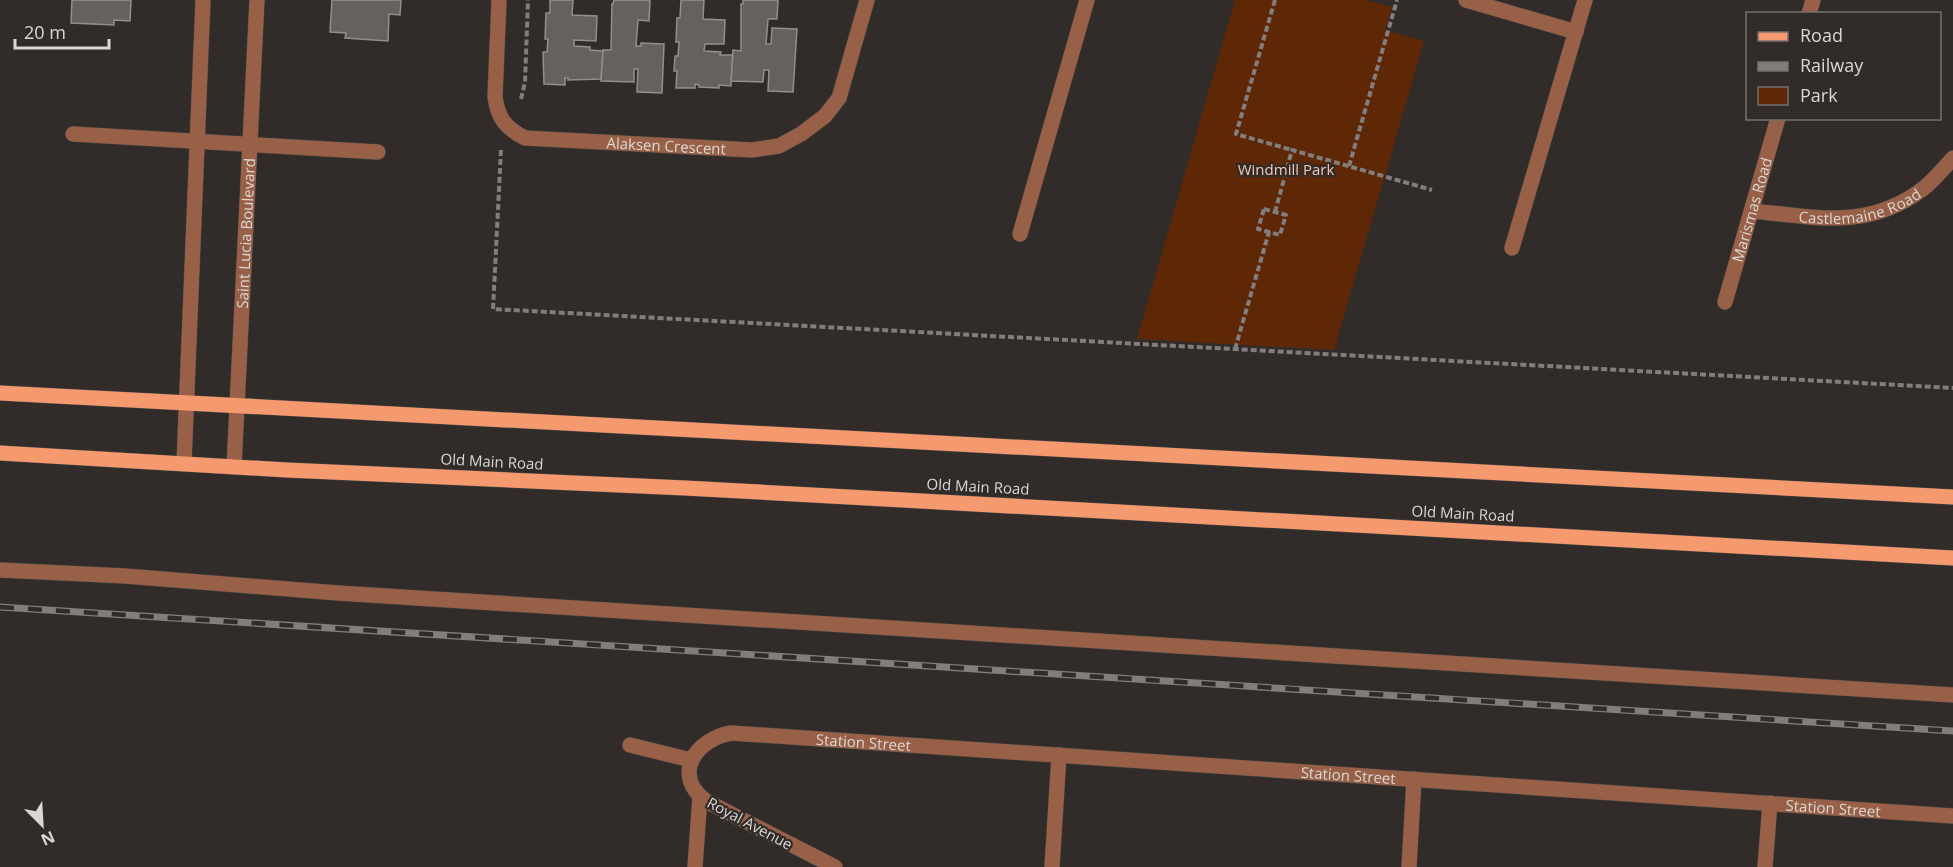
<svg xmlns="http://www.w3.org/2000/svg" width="1953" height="867" font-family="'Open Sans',sans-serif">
<rect width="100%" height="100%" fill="#312c2a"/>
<path fill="#5e2706" d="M 1235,0 L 1366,0 L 1392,7 L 1385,30 L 1424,41 L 1334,350 L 1137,339 Z"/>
<g fill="#66615f" stroke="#948e8c" stroke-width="1.5">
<path d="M 72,0 L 131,0 L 130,21 L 114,20 L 114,25 L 71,23 Z"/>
<path d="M 332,0 L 401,0 L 400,15 L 389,14 L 388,41 L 345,38 L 346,33 L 330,32 Z"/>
<path d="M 550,0 L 573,0 L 572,15 L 597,16 L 596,41 L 574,40 L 574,46 L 590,47 L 590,50 L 603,51 L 601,79 L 568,80 L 568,78 L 565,78 L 565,85 L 544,84 L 543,52 L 547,52 L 548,39 L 545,39 L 546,13 L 550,13 Z"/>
<path d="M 614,0 L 650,0 L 649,21 L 638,20 L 636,46 L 641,46 L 641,43 L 664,44 L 662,93 L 637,92 L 638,69 L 634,69 L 634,82 L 601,81 L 603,50 L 611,50 L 612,4 L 613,4 Z"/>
<path d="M 681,0 L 704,0 L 703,19 L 725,20 L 724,44 L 705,44 L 704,51 L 721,52 L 720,55 L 733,55 L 731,86 L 719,85 L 719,88 L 699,87 L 699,85 L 695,84 L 695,88 L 676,88 L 677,71 L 674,71 L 675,56 L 678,56 L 679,42 L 676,42 L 677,18 L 680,18 Z"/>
<path d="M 743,0 L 778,0 L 777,19 L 768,19 L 766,44 L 771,44 L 772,28 L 797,29 L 793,92 L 768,91 L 769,70 L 764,70 L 763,82 L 731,81 L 733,50 L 741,51 L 741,4 L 743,4 Z"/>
</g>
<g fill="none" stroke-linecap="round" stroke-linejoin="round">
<g stroke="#4c4746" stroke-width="16">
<g id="minor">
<path id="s1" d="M 499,0 L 495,97 C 498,119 506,128 525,138 L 752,150 L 779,146 L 801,134 L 825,116 L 839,98 L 867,0"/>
<path d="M 1466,0 L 1576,32"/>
<path d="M 1809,14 L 1813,0"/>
<path d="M 73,134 L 378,152"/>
<path id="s2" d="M 1752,211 C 1816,217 1868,231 1924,188 C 1935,179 1944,168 1953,158"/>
<path d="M 1020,234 L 1087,0"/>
<path d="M 1512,248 L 1585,0"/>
<path id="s3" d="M 1725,302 L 1778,118"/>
<path d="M 184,463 L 203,0"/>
<path id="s4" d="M 234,467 L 257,0"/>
<path d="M 0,570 L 125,576 L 338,593 L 1953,695"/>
<path d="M 630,745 L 691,760"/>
<path d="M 695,867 L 700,796"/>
<path id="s5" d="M 835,867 L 706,801 C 671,775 696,739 731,733 L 1953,816"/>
<path d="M 1052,867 L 1059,755"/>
<path d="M 1409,867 L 1414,779"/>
<path d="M 1765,867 L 1770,803"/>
</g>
</g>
<g stroke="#4c4746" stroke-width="16">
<g id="major">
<path d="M 0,393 L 1953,497"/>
<path d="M 0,453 L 287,470 L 685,488 L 1953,558"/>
</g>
</g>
<g stroke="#837e7d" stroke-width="4" stroke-dasharray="6 3" stroke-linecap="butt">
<path d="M 1275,0 L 1236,134 L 1292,150"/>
<path d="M 521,99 L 525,82 L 528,0"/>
<path d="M 501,150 L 493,309 L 1953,388"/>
<path d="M 1349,166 L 1397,0"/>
<path d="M 1264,209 L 1286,215 L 1280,235 L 1258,229 Z"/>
<path d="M 1275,212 L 1292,150 L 1432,190"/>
<path d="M 1235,349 L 1269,232"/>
</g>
<use href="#minor" stroke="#986147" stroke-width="15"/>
<use href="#major" stroke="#f49a6e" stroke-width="15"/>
<g stroke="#827e7c" stroke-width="7">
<path id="rail" d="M 0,607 L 1953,731"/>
</g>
<use href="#rail" stroke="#312c2a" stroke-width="4.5" stroke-dasharray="14" stroke-linecap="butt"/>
</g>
<g text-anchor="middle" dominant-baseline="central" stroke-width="4.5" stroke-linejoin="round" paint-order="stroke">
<g font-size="15" fill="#dad7d6" stroke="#312c2a">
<text stroke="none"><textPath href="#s1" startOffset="292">Alaksen Crescent</textPath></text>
<text stroke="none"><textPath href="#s2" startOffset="110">Castlemaine Road</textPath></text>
<text stroke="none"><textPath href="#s3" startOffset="96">Marismas Road</textPath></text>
<text stroke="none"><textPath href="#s4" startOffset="234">Saint Lucia Boulevard</textPath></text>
<text transform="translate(492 461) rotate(3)">Old Main Road</text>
<text transform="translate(978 486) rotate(3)">Old Main Road</text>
<text transform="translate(1463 513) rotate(3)">Old Main Road</text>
<text stroke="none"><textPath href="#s5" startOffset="374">Station Street</textPath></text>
<text stroke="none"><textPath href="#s5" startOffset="860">Station Street</textPath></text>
<text stroke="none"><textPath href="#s5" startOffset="1346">Station Street</textPath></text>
<text transform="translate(750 823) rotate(28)">Royal Avenue</text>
</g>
<g font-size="15" fill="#f6c8b3" stroke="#312c2a">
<text x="1286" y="169">Windmill Park</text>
</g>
</g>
<rect x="1746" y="12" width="195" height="108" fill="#312c2a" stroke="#75706f" stroke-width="1.5"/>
<rect x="1758" y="32" width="30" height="9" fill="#f49a6e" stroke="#75706f" stroke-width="1.5"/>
<text x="1800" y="42" font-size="18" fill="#dad7d6">Road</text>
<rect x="1758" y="62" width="30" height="9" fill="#827e7c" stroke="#75706f" stroke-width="1.5"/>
<text x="1800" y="72" font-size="18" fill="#dad7d6">Railway</text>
<rect x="1758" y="87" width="30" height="18" fill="#5e2706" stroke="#75706f" stroke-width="1.5"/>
<text x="1800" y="102" font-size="18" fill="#dad7d6">Park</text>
<g transform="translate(42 825) rotate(156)" stroke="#312c2a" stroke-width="4.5" paint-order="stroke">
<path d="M0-4.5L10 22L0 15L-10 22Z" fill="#dad7d6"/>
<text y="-9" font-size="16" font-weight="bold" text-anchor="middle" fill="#dad7d6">N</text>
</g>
<path d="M15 39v9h94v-9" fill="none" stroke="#dad7d6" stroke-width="3"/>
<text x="24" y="39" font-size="18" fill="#dad7d6" stroke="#312c2a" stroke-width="4.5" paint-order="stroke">20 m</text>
</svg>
